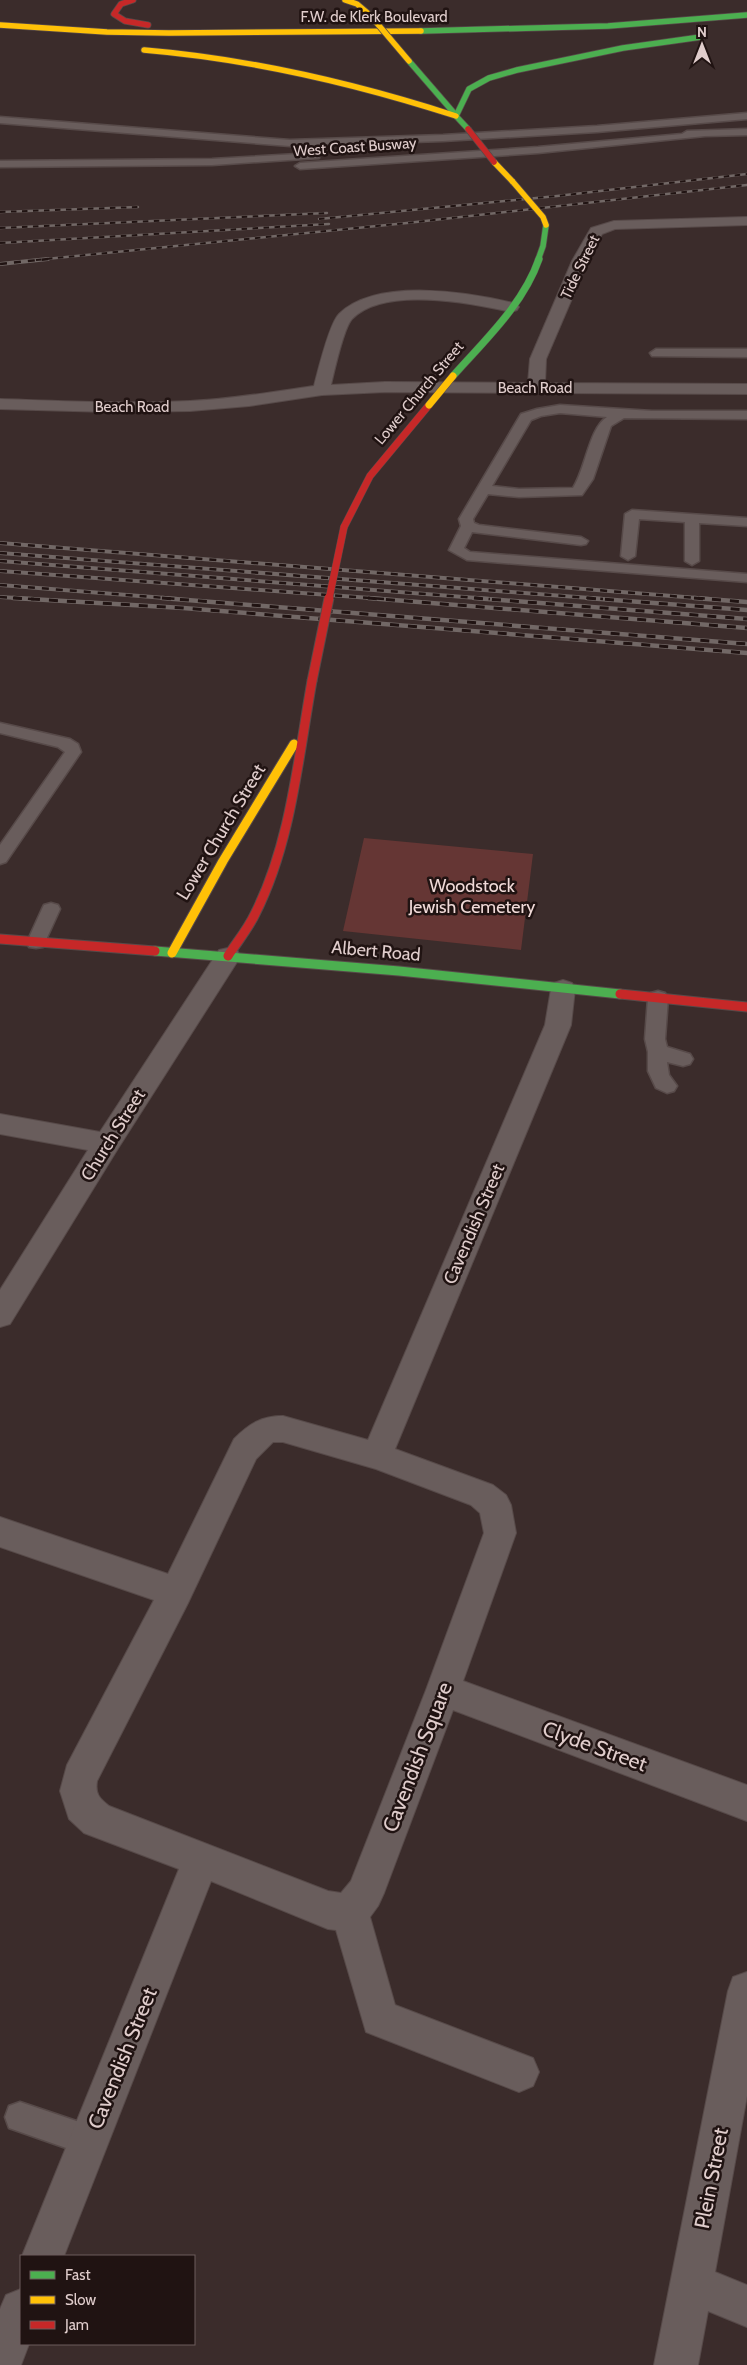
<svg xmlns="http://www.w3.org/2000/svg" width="747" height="2365" font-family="Cabin,sans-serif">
<rect width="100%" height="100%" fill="#3b2c2b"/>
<path fill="#653634" d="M 364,838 L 533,854 L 521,950 L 343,931 Z"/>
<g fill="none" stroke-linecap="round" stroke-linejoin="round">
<g stroke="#574a49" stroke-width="3">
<g id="lane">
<path d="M 747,113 L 747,119 L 597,132 L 443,141 L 290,146 L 0,123 L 0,117 L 290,140 L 443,135 L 597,126 Z"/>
<path d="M 747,129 L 747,135 L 705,136 L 538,153 L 300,169 L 295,166 L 300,163 L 538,147 L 682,134 L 687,131 Z"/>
<path d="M 315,153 L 319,154 L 319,158 L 212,165 L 0,167 L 0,161 L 212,159 Z"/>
<path d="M 656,349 L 747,349 L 747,357 L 652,356 L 650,353 Z"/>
<path d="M 560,405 L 652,411 L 747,411 L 747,419 L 624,418 L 611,426 L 593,479 L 582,495 L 519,497 L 488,494 L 473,519 L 474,523 L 479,525 L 581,537 L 588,541 L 586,544 L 581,545 L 472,532 L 464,548 L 470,552 L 747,574 L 747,582 L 467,560 L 449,550 L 461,526 L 459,519 L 521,414 L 537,409 ZM 560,413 L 607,417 C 589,428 586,468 573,488 L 519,489 L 492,486 L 531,420 L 541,416 Z"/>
<path d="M 632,510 L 747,518 L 747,526 L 699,523 L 699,561 L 692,565 L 685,561 L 685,522 L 639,519 L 635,556 L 628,560 L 621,556 L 625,514 Z"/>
<path d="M 0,723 L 70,739 L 78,744 L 81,752 L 6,862 L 0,864 L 0,845 L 65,752 L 58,747 L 0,733 Z"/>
<path d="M 51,903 L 58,905 L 60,909 L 45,942 L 43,947 L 36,948 L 29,947 L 27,942 L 42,909 L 44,905 Z"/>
<path d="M 658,991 L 665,993 L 668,998 L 665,1039 L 667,1047 L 690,1054 L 693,1059 L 690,1064 L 683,1066 L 667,1062 L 669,1075 L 677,1086 L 674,1091 L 667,1093 L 656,1088 L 648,1071 L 648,1052 L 645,1039 L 648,998 L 651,993 Z"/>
<path d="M 20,2102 L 100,2129 L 105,2140 L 100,2151 L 89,2156 L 9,2128 L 5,2117 L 9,2106 Z"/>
</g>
</g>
<g stroke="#574a49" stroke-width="2">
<g id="street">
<path d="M 747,217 L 747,225 L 615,229 L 602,234 L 588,261 L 546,359 L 545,383 L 747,384 L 747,394 L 385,392 L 322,395 L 249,406 L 190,411 L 110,412 L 0,409 L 0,399 C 63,401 127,404 190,401 C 232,399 273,392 314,386 C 318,371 329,324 339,314 C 377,277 470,292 517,304 L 519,307 L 517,310 L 511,312 C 471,303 384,286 352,319 C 344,327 334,372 331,385 L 385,382 L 528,383 L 530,359 L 572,261 L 591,228 L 614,221 Z"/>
<path d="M 228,948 L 237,950 L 240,956 L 237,962 L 117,1150 L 10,1324 L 0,1327 L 0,1290 L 88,1150 L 0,1134 L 0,1114 L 100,1132 L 219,950 Z"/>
<path d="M 563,980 L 572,983 L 575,989 L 571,1025 L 395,1449 L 493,1485 L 506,1495 L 511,1505 L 516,1533 L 463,1681 L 747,1785 L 747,1821 L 453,1710 L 384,1893 L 378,1906 L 370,1917 L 395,2005 L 533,2058 L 539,2072 L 533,2086 L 519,2092 L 366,2032 L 336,1930 L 328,1929 L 211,1881 L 64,2256 L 22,2256 L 179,1869 L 84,1833 L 69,1819 L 60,1791 L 67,1765 L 154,1600 L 0,1547 L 0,1517 L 168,1574 L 234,1439 C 249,1424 261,1416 283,1416 L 368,1440 L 545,1025 L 551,989 L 554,983 ZM 273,1442 L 283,1442 L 376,1469 L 471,1505 L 480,1513 L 484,1533 L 426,1690 L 351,1881 L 341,1893 L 328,1891 L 109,1806 C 99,1798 95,1794 97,1781 L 188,1603 L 256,1459 Z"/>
<path d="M 747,1972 L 747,2096 L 715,2272 L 747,2285 L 747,2327 L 708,2311 L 698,2365 L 654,2365 L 728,1991 L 733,1977 Z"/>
<path d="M 21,2289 L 21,2344 L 29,2344 L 21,2365 L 0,2365 L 0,2309 L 6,2295 Z"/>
</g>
</g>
<g stroke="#574a49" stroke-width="7">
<g id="fast-far2">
<path d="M 421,31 L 608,26 L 747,15"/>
<path d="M 409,61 L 454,113"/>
<path d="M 456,116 L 468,129"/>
<path d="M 456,116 L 469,89 L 489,78 L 517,70 L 623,48 L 701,37"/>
<path d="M 538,260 L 543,246 L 546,225"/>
</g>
</g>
<g stroke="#574a49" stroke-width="8">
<path id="fast-far1" d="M 453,376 C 484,341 523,305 539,259"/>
</g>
<g stroke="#574a49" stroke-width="11">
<path id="fast" d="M 155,951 L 399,971 L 620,994"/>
</g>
<g stroke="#574a49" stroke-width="7">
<g id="slow-far1">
<path d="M 345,0 L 357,4 L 370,15"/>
<path d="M 0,25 L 107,32 L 169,33 L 421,31"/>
<path d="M 144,50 C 251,59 354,83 456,116"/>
<path d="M 494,162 L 513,182"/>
</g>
</g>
<g stroke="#574a49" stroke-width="11">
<path id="slow" d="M 172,953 L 223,861 L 294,744"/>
</g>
<g stroke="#574a49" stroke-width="7">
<path id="jam-far2" d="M 133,0 L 121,4 L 114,14 L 125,21 L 148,25"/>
</g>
<g stroke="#574a49" stroke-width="8">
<path id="jam-far1" d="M 344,527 L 370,476 L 429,405"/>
</g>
<g stroke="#574a49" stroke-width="11">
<g id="jam">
<path d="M 0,939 L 155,951"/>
<path d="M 228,956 C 237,942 248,929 255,914 C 291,843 298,759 312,681"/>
<path d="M 620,994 L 747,1007"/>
</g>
</g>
<use href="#lane" fill="#695d5c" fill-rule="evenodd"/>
<use href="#street" fill="#695d5c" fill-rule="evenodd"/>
<use href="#fast-far2" stroke="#4caf50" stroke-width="5.5"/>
<use href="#fast-far1" stroke="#4caf50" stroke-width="7"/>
<use href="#fast" stroke="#4caf50" stroke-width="9"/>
<use href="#slow-far1" stroke="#ffc107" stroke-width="5.5"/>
<use href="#slow" stroke="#ffc107" stroke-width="9"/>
<use href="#jam-far2" stroke="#c62828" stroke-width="5.5"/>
<use href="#jam-far1" stroke="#c62828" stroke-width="7"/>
<use href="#jam" stroke="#c62828" stroke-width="9"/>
<g stroke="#726866" stroke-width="2.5">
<g id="rail-far2">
<path d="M 0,212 L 138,207"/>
<path d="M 319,219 L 557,196 L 747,174"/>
<path d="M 0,228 L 327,213"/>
<path d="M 0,243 L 329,224"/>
<path d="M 36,260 L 407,223 L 747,185"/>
</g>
</g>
<g stroke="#726866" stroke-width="4">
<g id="rail-far1">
<path d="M 0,264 L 48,259"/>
<path d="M 0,543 L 710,599"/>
<path d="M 0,553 L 603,599"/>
<path d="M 0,561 L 490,599"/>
<path d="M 0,571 L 384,599"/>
<path d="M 0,585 L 178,599"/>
<path d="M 0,597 L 34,599"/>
</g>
</g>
<g stroke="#726866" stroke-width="4.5">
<g id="rail">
<path d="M 13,598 L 183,608 L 747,653"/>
<path d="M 162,598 L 747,644"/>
<path d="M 368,598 L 747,628"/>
<path d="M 474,598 L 747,619"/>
<path d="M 587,598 L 747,610"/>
<path d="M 694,598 L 747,602"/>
</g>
</g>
<use href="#rail-far2" stroke="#201312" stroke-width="2" stroke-dasharray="5.5" stroke-linecap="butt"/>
<use href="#rail-far1" stroke="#201312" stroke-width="2.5" stroke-dasharray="7" stroke-linecap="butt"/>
<use href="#rail" stroke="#201312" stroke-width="3" stroke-dasharray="9" stroke-linecap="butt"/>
<g stroke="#574a49" stroke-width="7" stroke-linecap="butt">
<g id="slow-bridge-far1">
<path d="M 370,15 L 409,61"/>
<path d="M 513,182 L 543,217 L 546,225"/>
</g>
</g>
<g stroke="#574a49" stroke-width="8" stroke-linecap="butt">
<path id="slow-bridge" d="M 429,405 L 453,376"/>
</g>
<g stroke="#574a49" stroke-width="7" stroke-linecap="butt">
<path id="jam-bridge-far2" d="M 468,129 L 494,162"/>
</g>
<g stroke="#574a49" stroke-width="8" stroke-linecap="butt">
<path id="jam-bridge-far1" d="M 329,599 L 344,527"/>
</g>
<g stroke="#574a49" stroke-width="11" stroke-linecap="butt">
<path id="jam-bridge" d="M 312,681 L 329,598"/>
</g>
<use href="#slow-bridge-far1" stroke="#ffc107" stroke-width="5.5"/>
<use href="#slow-bridge" stroke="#ffc107" stroke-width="7"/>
<use href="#jam-bridge-far2" stroke="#c62828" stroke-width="5.5"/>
<use href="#jam-bridge-far1" stroke="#c62828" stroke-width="7"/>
<use href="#jam-bridge" stroke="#c62828" stroke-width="9"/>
</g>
<g text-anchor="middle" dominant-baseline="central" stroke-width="5" stroke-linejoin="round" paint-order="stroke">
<g font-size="15" fill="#e0cdcc" stroke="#201312">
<text x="374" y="17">F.W. de Klerk Boulevard</text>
<text transform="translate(355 147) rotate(-4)">West Coast Busway</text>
<text transform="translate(580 267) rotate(-64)">Tide Street</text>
<text x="535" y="388">Beach Road</text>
<text transform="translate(419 393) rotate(-50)">Lower Church Street</text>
<text x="132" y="407">Beach Road</text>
</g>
<g font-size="18" fill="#e0cdcc" stroke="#201312">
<text transform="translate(221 832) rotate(-59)">Lower Church Street</text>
<text transform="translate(376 951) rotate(5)">Albert Road</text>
<text transform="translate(113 1135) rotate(-58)">Church Street</text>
<text transform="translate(474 1224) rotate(-67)">Cavendish Street</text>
</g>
<g font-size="18" fill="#f0dad8" stroke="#201312">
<text x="472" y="886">Woodstock<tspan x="472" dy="21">Jewish Cemetery</tspan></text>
</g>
<g font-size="21" fill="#e0cdcc" stroke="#201312">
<text transform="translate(595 1746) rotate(20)">Clyde Street</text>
<text transform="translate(417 1757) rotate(-69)">Cavendish Square</text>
<text transform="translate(122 2058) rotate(-68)">Cavendish Street</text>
<text transform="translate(711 2178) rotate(-79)">Plein Street</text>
</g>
</g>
<rect x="20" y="2255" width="175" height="90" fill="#201312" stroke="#6d5d5c"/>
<rect x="30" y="2271" width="25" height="8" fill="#4caf50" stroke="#6d5d5c"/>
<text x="65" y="2280" font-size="15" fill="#e0cdcc">Fast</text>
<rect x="30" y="2296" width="25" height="8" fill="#ffc107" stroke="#6d5d5c"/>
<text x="65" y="2305" font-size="15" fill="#e0cdcc">Slow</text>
<rect x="30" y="2321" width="25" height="8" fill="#c62828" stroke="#6d5d5c"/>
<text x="65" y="2330" font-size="15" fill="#e0cdcc">Jam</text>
<g transform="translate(702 45)" stroke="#201312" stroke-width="4" paint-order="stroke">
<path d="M0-4L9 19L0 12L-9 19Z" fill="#e0cdcc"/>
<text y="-8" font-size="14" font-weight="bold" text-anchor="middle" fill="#e0cdcc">N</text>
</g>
</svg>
